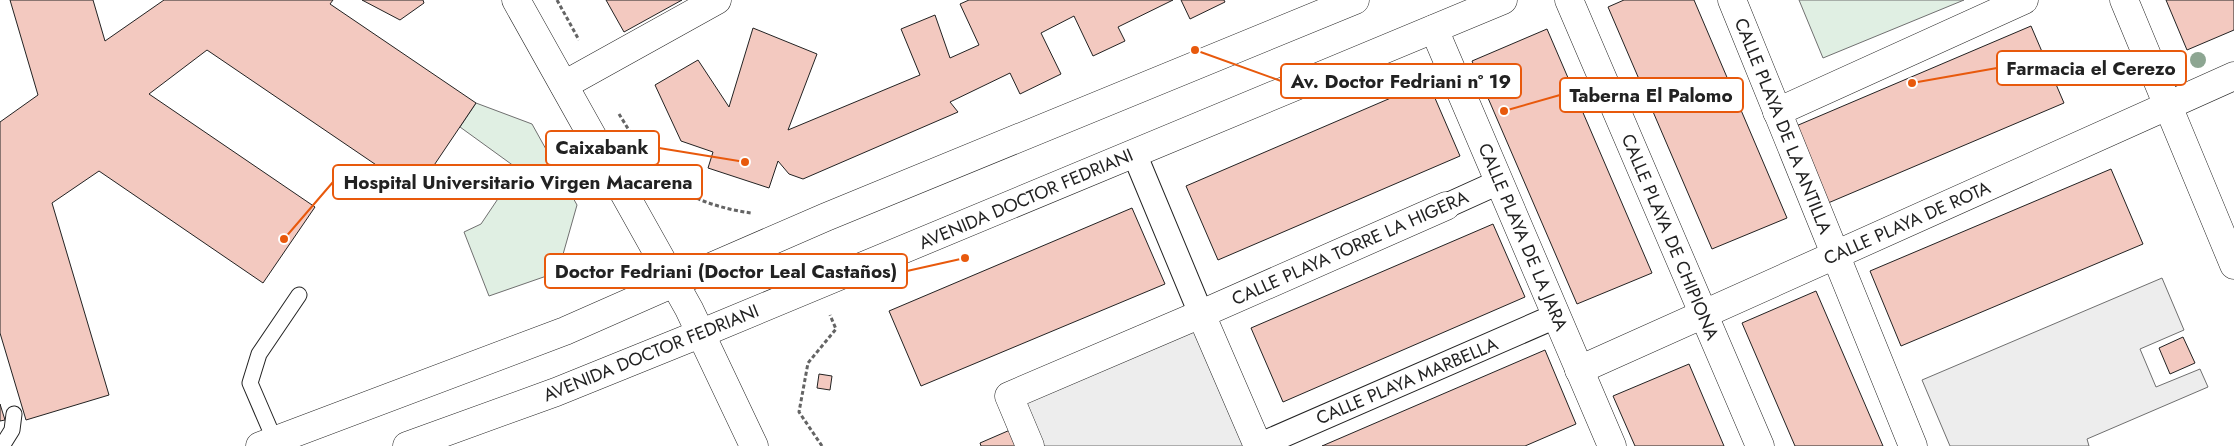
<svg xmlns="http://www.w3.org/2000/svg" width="2234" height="446" font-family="Jost,sans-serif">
<rect width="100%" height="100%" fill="#fff"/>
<g fill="#e0efe3" stroke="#6f6f6f">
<path d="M 1799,0 L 1964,0 L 1823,58 Z"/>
<path d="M 476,103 L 532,124 L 577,205 L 558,272 L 489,296 L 464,232 L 481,224 L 518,169 L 460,127 Z"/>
</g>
<g fill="#ededed" stroke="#6f6f6f">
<path d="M 2162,278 L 2184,330 L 2140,349 L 2156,387 L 2200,369 L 2208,387 L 2087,439 L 2089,446 L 1950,446 L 1922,380 Z"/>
<path d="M 1201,314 L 1258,446 L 1030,446 L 1009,396 Z"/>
</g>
<g fill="#f3c9c0" stroke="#222">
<path d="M 10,0 L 93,0 L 105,41 L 164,0 L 333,0 L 330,4 L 476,103 L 416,192 L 207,50 L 149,94 L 315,207 L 263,283 L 99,171 L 52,203 L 109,395 L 26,420 L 0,333 L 0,122 L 38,95 Z"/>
<path d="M 362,0 L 423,0 L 424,3 L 400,20 Z"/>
<path d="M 606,0 L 682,0 L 624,32 Z"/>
<path d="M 969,0 L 1173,0 L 1118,27 L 1125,41 L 1093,56 L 1074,16 L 1041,33 L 1061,74 L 1020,94 L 1010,73 L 950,102 L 958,112 L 803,179 L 789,174 L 778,161 L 769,188 L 708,168 L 713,152 L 681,141 L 655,85 L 698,60 L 729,107 L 753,28 L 817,54 L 788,130 L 920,75 L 901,29 L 935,15 L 950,58 L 979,45 L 960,4 Z"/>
<path d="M 1181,0 L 1224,0 L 1225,2 L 1190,19 Z"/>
<path d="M 1624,0 L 1694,0 L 1787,218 L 1712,249 L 1608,7 Z"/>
<path d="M 2166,0 L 2234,0 L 2234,30 L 2187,50 Z"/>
<path d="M 2031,26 L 2064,103 L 1821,206 L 1789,129 Z"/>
<path d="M 1547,29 L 1652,273 L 1577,304 L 1472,61 Z"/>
<path d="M 1428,82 L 1460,156 L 1218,260 L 1186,186 Z"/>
<path d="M 2111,169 L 2143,244 L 1901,346 L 1870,271 Z"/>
<path d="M 1132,208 L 1165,284 L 921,386 L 889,311 Z"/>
<path d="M 1493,224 L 1525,297 L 1283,402 L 1251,328 Z"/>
<path d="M 1816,291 L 1883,446 L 1795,446 L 1742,323 Z"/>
<path d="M 2183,337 L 2195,363 L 2170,374 L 2159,348 Z"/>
<path d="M 1545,350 L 1576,424 L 1525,446 L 1322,446 Z"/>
<path d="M 1689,364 L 1724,446 L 1635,446 L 1613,396 Z"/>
<path d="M 819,374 L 832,376 L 830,390 L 817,388 Z"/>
<path d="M 0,404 L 5,420 L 0,421 Z"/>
<path d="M 1010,430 L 1017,446 L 981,446 L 980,443 Z"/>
</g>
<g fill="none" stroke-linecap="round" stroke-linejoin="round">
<g stroke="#222" stroke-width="17">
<g id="service">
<path d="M 275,441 L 250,383 L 259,354 L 299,295"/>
<path d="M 2,446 L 12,430 L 14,414"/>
</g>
</g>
<g stroke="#222" stroke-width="26">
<g id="pedestrian">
<path d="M 1134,153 L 1201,314"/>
<path d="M 1446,206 L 1499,182"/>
<path d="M 1258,446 L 1556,316"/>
</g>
</g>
<g stroke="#222" stroke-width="29">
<g id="minor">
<path d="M 1569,0 L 1760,446"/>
<path d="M 1732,0 L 1913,446"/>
<path d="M 2124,0 L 2234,265"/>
<path d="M 1434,29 L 1612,446"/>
<path d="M 564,85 L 717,0"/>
<path d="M 1777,112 L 2024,0"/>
<path d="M 1201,314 L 1258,446"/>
<path d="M 1579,370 L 2234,76"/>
<path d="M 1030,446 L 1009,396 L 1201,314 L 1446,206"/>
</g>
</g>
<g stroke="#222" stroke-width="29">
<g id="secondary">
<path d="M 674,283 L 826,217 L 1355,0"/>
<path d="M 702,333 L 1503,0"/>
</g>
</g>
<g stroke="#222" stroke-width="29">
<g id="primary">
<path d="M 516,0 L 689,309 L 754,446"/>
<path d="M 260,446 L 565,331 L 674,283"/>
<path d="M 407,446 L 556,392 L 702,333"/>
</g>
</g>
<g stroke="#646464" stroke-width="3" stroke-dasharray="4 2.5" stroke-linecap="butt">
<path d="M 557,0 L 579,40"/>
<path d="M 619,114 C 631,133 651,169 669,182 C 692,200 723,209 751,213"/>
<path d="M 822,446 L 799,412 L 808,363 L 836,329 L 830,315"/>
</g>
<use href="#service" stroke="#fff" stroke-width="15"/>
<use href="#pedestrian" stroke="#fff" stroke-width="24"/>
<use href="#minor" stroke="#fff" stroke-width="28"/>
<use href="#secondary" stroke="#fff" stroke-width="28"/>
<use href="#primary" stroke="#fff" stroke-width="28"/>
</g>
<circle fill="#8da692" cx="2198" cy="60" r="8"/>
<g text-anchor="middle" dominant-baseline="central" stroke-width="4" stroke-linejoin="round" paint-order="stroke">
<g font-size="18" fill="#222" stroke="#fff">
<text transform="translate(1783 126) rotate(68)">CALLE PLAYA DE LA ANTILLA</text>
<text transform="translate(1026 199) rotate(-23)">AVENIDA DOCTOR FEDRIANI</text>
<text transform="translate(1907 223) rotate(-24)">CALLE PLAYA DE ROTA</text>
<text transform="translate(1523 237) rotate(67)">CALLE PLAYA DE LA JARA</text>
<text transform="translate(1670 237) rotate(67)">CALLE PLAYA DE CHIPIONA</text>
<text transform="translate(1350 248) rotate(-24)">CALLE PLAYA TORRE LA HIGERA</text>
<text transform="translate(651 353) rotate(-22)">AVENIDA DOCTOR FEDRIANI</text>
<text transform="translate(1407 381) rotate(-23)">CALLE PLAYA MARBELLA</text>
</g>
</g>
<path fill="none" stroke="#e8590c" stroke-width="2" d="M1912 83L1997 68M1195 50L1281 81M1504 111L1560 95M745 162L659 148M284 239L333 182M965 258L907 271"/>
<g fill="#e8590c" stroke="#fff" stroke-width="2">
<circle cx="1912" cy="83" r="5"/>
<circle cx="1195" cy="50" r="5"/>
<circle cx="1504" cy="111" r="5"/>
<circle cx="745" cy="162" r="5"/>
<circle cx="284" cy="239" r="5"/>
<circle cx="965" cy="258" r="5"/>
</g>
<g fill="#fff" stroke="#e8590c" stroke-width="2">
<rect x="1997" y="51" width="189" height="34" rx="5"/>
<rect x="1281" y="64" width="240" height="34" rx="5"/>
<rect x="1560" y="78" width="183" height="34" rx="5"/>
<rect x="546" y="131" width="113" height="34" rx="5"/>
<rect x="333" y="165" width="369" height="34" rx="5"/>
<rect x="545" y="254" width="362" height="34" rx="5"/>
</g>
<g font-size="19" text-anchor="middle" font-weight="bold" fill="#222">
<text x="2091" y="75">Farmacia el Cerezo</text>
<text x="1401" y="88">Av. Doctor Fedriani nº 19</text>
<text x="1651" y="102">Taberna El Palomo</text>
<text x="602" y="154">Caixabank</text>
<text x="518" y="189">Hospital Universitario Virgen Macarena</text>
<text x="726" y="278">Doctor Fedriani (Doctor Leal Castaños)</text>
</g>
</svg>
